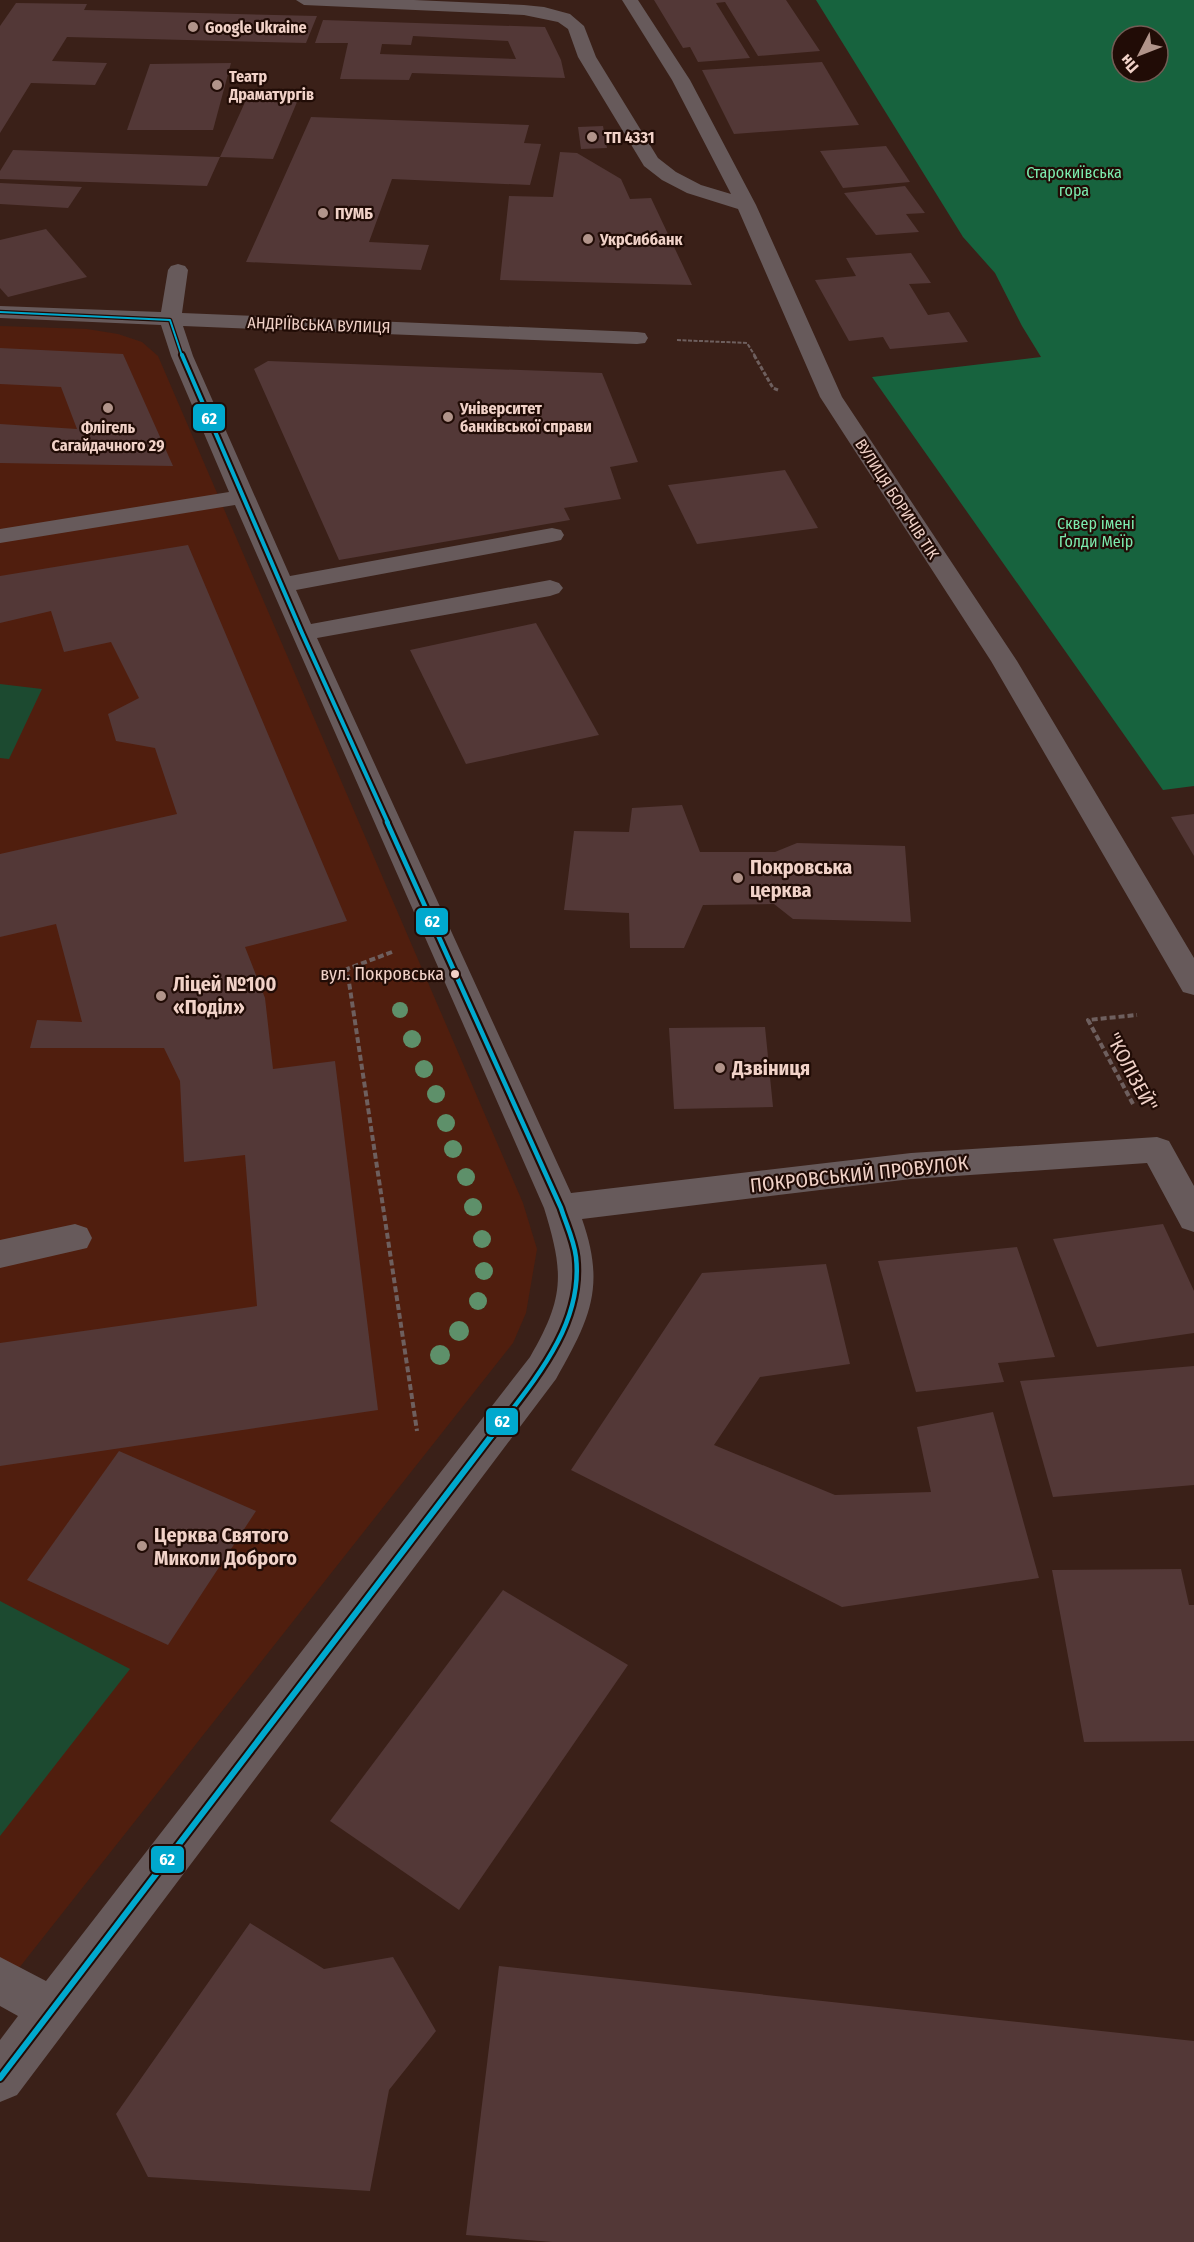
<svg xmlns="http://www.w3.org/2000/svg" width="1194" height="2242" font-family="'Fira Sans Condensed',sans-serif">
<rect width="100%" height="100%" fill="#3a2018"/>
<path fill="#501e0e" d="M 0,326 L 87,329 L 118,334 L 142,342 L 158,356 L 523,1203 L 537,1249 L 526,1313 L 513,1343 L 0,1992 Z"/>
<g fill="#1c4a30">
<path d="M 0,684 L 42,689 L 9,759 L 0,758 Z"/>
<path d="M 0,1601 L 130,1669 L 0,1836 Z"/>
</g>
<path fill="#17633e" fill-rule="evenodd" d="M 816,0 L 1194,0 L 1194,786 L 1163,790 L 872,377 L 1041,357 L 1022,326 L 995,273 L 963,237 ZM 1122,36 L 1158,36 L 1158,72 L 1122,72 Z"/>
<g fill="#533837" fill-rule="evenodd">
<path d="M 654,0 L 786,0 L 820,51 L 758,56 L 725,2 L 716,3 L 750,58 L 698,62 L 690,47 L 683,48 Z"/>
<path d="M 16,3 L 87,4 L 84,10 L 317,16 L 306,43 L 67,37 L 52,61 L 107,63 L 95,85 L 31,83 L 0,133 L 0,26 Z"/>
<path d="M 323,20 L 545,27 L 561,60 L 565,78 L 412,73 L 409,80 L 340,79 L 348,43 L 315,43 ZM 413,36 L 508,41 L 516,59 L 380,54 L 382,44 L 411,45 Z"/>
<path d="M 822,62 L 859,125 L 734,134 L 702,70 Z"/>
<path d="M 231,63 L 213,130 L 127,130 L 150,64 Z"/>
<path d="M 246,100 L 297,102 L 273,159 L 220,157 L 207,186 L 0,179 L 0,171 L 13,150 L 220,157 Z"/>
<path d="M 311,117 L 529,125 L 524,143 L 541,144 L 530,185 L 392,179 L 369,242 L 429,245 L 421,270 L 246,262 Z"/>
<path d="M 603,126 L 607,148 L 581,149 L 578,127 Z"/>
<path d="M 886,146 L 910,182 L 843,188 L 820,151 Z"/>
<path d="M 560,152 L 577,153 L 621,179 L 630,199 L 651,198 L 692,285 L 500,280 L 509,196 L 553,197 Z"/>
<path d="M 0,183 L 82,187 L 68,208 L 0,204 Z"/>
<path d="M 905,186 L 925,213 L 906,214 L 919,232 L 876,235 L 844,193 Z"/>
<path d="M 46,229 L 87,277 L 8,297 L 0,288 L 0,240 Z"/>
<path d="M 911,253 L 931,283 L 909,284 L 928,315 L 949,312 L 968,342 L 890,349 L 883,337 L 849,341 L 815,280 L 856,276 L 846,258 Z"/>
<path d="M 0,348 L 123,354 L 173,466 L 0,463 L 0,424 L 77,429 L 61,387 L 0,384 Z"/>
<path d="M 268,361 L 602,373 L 638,462 L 610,467 L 621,499 L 564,508 L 570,520 L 339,560 L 254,369 Z"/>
<path d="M 785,470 L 818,528 L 697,544 L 668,485 Z"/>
<path d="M 188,545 L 347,921 L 245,947 L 265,998 L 273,1069 L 335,1061 L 378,1410 L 0,1466 L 0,1343 L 257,1306 L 245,1155 L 184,1162 L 180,1081 L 164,1048 L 30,1048 L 37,1020 L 82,1022 L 56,924 L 0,937 L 0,854 L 177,814 L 155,748 L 116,741 L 108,714 L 139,698 L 111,642 L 64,652 L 51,611 L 0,623 L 0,576 Z"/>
<path d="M 536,623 L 599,735 L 466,764 L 410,650 Z"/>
<path d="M 682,805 L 700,852 L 775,852 L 797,843 L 905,846 L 911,922 L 793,919 L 774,904 L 703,905 L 684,948 L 630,948 L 629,913 L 564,910 L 574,831 L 629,832 L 632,808 Z"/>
<path d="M 1194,814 L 1194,856 L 1171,817 Z"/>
<path d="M 765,1027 L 773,1107 L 674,1109 L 669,1028 Z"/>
<path d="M 1163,1224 L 1194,1291 L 1194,1333 L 1097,1347 L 1053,1239 Z"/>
<path d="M 1017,1247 L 1055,1357 L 998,1363 L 1004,1382 L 916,1392 L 878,1261 Z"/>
<path d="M 826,1264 L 850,1364 L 760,1377 L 714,1445 L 835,1495 L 931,1492 L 917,1427 L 993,1412 L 1039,1578 L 842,1607 L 571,1470 L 702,1273 Z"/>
<path d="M 1194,1366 L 1194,1485 L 1053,1497 L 1020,1381 Z"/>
<path d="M 119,1451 L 256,1511 L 168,1645 L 27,1580 Z"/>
<path d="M 1181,1569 L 1189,1605 L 1194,1605 L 1194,1741 L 1084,1742 L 1052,1570 Z"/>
<path d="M 503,1590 L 628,1665 L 459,1910 L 330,1821 Z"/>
<path d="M 250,1923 L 324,1969 L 393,1957 L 436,2031 L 389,2090 L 370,2191 L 148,2177 L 116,2114 Z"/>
<path d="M 499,1966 L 1194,2041 L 1194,2242 L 552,2242 L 466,2235 Z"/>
</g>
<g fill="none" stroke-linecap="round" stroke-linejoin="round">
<path stroke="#6e5f5e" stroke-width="2" stroke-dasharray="4 1.5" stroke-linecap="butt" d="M 677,340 L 747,343 L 755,356"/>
<path stroke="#6e5f5e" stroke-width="3" stroke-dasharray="4.5 2" stroke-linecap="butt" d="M 754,355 L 773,388 L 778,390"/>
<g stroke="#6e5f5e" stroke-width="4" stroke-dasharray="6 3" stroke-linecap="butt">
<path d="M 392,952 L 347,969 L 417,1431"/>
<path d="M 1133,1104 L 1088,1020 L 1137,1015"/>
</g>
<g fill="#675a5b" fill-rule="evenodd">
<path d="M 296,0 L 414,0 L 524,5 L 544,7 L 570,14 L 584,26 L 596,57 L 658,158 L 676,172 L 701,185 L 731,194 L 672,80 L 622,0 L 638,0 L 690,80 L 756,205 L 842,397 L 1017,661 L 1194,958 L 1194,995 L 1183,992 L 991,661 L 820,397 L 738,209 L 687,193 L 662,180 L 644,166 L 578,57 L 568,29 L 558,22 L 524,15 L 304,5 Z"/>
<path d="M 178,264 L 185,266 L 188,270 L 182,313 L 637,332 L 645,333 L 648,338 L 645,343 L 637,344 L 183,326 L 193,356 L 290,576 L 552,528 L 561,530 L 564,535 L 561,540 L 552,542 L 296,590 L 311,624 L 550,580 L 559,583 L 563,588 L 559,593 L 550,596 L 317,638 L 571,1193 L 911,1153 L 1157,1137 L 1169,1141 L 1194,1186 L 1194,1232 L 1182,1228 L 1147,1163 L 911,1179 L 582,1219 C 606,1287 590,1319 556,1379 L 17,2095 L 0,2102 L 0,2040 L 18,2016 L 0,2006 L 0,1957 L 46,1981 L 530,1357 C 565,1297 564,1273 544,1208 L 235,505 L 0,543 L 0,529 L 229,492 L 171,356 L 161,325 L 0,318 L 0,306 L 161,312 L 168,270 L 171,266 Z"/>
<path d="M 75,1224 L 87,1228 L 92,1238 L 87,1248 L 0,1268 L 0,1240 Z"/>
</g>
<g stroke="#210c06" stroke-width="4.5">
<path id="bus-1-far3" d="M 0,312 L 170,320 L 182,356"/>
</g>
<g stroke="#210c06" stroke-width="8">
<path id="bus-1-far2" d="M 182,355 L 302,633 L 388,823"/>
</g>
<g stroke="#210c06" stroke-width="9">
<path id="bus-1-far1" d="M 387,822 L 561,1208 C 566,1224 574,1240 576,1257 C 584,1327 530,1385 491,1437"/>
</g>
<g stroke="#210c06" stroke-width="10">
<path id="bus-1" d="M 0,2078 L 492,1435"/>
</g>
<use href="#bus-1-far3" stroke="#00a9ce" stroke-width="2"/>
<use href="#bus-1-far2" stroke="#00a9ce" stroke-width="4"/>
<use href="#bus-1-far1" stroke="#00a9ce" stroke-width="4.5"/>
<use href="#bus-1" stroke="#00a9ce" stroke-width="6"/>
</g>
<g fill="#5e906a">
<circle cx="400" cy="1010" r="8"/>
<circle cx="412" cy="1039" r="9"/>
<circle cx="424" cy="1069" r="9"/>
<circle cx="436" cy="1094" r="9"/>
<circle cx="446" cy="1123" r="9"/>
<circle cx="453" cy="1149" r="9"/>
<circle cx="466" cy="1177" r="9"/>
<circle cx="473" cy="1207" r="9"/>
<circle cx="482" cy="1239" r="9"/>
<circle cx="484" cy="1271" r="9"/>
<circle cx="478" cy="1301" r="9"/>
<circle cx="459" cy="1331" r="10"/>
<circle cx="440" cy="1355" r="10"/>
</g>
<g fill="#b1948a" stroke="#210c06" stroke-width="2">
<circle cx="193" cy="27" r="6"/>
<circle cx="217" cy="85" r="6"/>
<circle cx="592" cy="137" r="6"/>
<circle cx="323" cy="213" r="6"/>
<circle cx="588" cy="239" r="6"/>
<circle cx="108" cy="408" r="6"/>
<circle cx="448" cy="417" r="6"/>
<circle cx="738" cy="878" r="6"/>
<circle cx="161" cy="996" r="6"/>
<circle cx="720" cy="1068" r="6"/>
<circle cx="142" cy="1546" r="6"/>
</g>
<circle fill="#f1d2c8" stroke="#210c06" stroke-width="2" cx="455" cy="974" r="5"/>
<g text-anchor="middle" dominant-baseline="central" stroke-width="4.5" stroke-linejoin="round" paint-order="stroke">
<g font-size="16" font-weight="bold" fill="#f1d2c8" stroke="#210c06" text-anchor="start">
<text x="205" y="27">Google Ukraine</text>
<text x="229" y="76">Театр<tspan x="229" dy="18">Драматургів</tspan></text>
<text x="604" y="137">ТП 4331</text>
<text x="335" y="213">ПУМБ</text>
<text x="600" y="239">УкрСиббанк</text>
<text x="460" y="408">Університет<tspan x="460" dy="18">банківської справи</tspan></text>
<text x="108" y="427" text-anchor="middle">Флігель<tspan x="108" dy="18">Сагайдачного 29</tspan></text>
</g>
<g font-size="16" fill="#7cebae" stroke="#210c06">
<text x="1074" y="172">Старокиївська<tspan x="1074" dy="18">гора</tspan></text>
<text x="1096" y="523">Сквер імені<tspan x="1096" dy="18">Ґолди Меїр</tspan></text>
</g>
<g font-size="16" fill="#f1d2c8" stroke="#210c06">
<text transform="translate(319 325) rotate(2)">АНДРІЇВСЬКА ВУЛИЦЯ</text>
<text transform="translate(897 499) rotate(57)">ВУЛИЦЯ БОРИЧІВ ТІК</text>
</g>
<g font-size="18" fill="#f1d2c8" stroke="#210c06" text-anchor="end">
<text x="444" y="974">вул. Покровська</text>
</g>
<g font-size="20" font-weight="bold" fill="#f1d2c8" stroke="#210c06" text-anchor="start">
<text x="750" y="867">Покровська<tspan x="750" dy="23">церква</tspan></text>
<text x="173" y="984">Ліцей №100<tspan x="173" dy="23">«Поділ»</tspan></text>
<text x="732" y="1068">Дзвіниця</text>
<text x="154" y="1535">Церква Святого<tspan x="154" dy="23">Миколи Доброго</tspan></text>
</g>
<g font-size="20" fill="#f1d2c8" stroke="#210c06">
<text transform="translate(1132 1072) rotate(62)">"КОЛІЗЕЙ"</text>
<text transform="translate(859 1174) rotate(-6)">ПОКРОВСЬКИЙ ПРОВУЛОК</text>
</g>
</g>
<g stroke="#210c06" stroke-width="2">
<rect x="192" y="403" width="34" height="29" rx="6" fill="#00a9ce"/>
<rect x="415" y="907" width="34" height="29" rx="6" fill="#00a9ce"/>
<rect x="485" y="1407" width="34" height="29" rx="6" fill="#00a9ce"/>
<rect x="150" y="1845" width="35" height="29" rx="6" fill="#00a9ce"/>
</g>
<g font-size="16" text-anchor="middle" font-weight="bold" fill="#fff">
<text x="209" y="424">62</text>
<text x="432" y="927">62</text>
<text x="502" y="1427">62</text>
<text x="167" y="1865">62</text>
</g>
<g transform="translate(1140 54) rotate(228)"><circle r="28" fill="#210c06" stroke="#745b54" stroke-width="1.5"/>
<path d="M0-4.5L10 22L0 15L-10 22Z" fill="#b1948a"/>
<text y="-9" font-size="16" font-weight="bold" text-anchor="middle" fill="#f1d2c8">Пн</text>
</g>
</svg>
